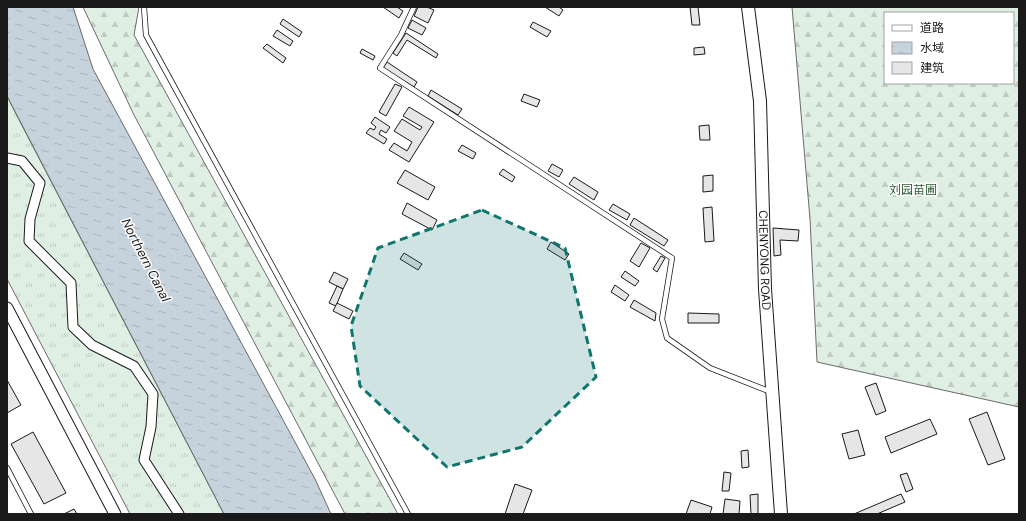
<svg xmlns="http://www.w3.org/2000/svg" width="1026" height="521" font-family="'DM Sans','Noto Sans SC',sans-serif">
<defs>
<pattern id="grass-tufts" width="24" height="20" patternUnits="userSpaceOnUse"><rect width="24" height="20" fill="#e0efe3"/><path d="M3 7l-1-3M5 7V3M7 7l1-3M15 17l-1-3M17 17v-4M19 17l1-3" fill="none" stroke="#c0ccc2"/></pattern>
<pattern id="forest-firs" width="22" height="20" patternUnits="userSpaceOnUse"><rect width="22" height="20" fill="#e0efe3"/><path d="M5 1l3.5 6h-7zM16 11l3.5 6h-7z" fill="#c0ccc2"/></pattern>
<pattern id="water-ripples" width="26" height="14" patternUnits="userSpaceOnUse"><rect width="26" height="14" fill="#c6d2dc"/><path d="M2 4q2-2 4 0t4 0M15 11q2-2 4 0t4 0" fill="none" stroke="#aab4bc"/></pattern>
</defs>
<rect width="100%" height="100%" fill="#fff"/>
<path fill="url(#grass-tufts)" stroke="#6a6a6a" d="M 7,96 L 16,114 L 224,514 L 130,514 L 7,279 Z"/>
<g fill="url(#forest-firs)" stroke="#6a6a6a" fill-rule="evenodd">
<path d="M 83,7 L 139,7 L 134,35 L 398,514 L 345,514 L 134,115 Z"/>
<path d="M 792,7 L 1019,7 L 1019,407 L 817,362 L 810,219 ZM 885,13 L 1013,13 L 1013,83 L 885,83 Z"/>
</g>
<path fill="url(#water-ripples)" stroke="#6a6a6a" d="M 7,7 L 73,7 L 93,69 L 315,479 L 331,514 L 224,514 L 7,96 Z"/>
<g fill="#e6e6e6" stroke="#1a1a1a">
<path d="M 383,7 L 397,7 L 403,11 L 399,18 Z"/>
<path d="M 418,7 L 427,7 L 434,10 L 428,23 L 414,16 Z"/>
<path d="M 545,7 L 559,7 L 563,10 L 559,16 Z"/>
<path d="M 690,7 L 698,7 L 700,25 L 692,25 Z"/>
<path d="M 283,19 L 302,32 L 299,37 L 280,24 Z"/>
<path d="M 412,20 L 426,28 L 422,35 L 408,28 Z"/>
<path d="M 533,22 L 551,31 L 547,37 L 530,27 Z"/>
<path d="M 277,30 L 293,41 L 290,46 L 273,36 Z"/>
<path d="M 406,33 L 438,54 L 436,58 L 407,40 L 397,56 L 393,53 Z"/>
<path d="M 267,44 L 286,58 L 283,63 L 263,48 Z"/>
<path d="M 704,47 L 705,54 L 694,55 L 694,48 Z"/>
<path d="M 362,49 L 375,56 L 373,60 L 360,53 Z"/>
<path d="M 387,62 L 417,82 L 414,87 L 383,68 Z"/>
<path d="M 395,84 L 402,87 L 386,116 L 379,112 Z"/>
<path d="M 431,90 L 462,109 L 458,115 L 428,96 Z"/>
<path d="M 524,94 L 540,100 L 537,107 L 521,101 Z"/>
<path d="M 409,107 L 434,122 L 409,162 L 389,150 L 394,143 L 407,151 L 412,142 L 394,131 L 402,119 L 420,130 L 422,127 L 403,116 Z"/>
<path d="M 375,117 L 390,127 L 386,133 L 381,130 L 379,134 L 387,139 L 384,144 L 366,133 L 370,128 L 374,130 L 376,127 L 371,123 Z"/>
<path d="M 709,125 L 710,140 L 700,140 L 699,126 Z"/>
<path d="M 462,145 L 476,153 L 473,159 L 458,151 Z"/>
<path d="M 552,164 L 563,170 L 559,177 L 548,171 Z"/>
<path d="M 503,169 L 515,177 L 512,182 L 499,174 Z"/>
<path d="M 405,170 L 435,187 L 428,200 L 397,183 Z"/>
<path d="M 713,175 L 713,191 L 703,192 L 703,176 Z"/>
<path d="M 574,177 L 598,192 L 594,200 L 569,184 Z"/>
<path d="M 407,203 L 437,220 L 432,230 L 402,214 Z"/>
<path d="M 613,204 L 630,214 L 627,220 L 609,210 Z"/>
<path d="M 712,207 L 714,241 L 705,242 L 703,208 Z"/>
<path d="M 634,218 L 668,240 L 664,246 L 630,225 Z"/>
<path d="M 773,228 L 799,230 L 798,241 L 780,240 L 781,255 L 774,256 Z"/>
<path d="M 551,242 L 569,254 L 565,260 L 547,249 Z"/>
<path d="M 641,243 L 650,248 L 639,267 L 630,261 Z"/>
<path d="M 404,253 L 422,264 L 418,270 L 400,259 Z"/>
<path d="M 661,256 L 665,258 L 657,272 L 653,269 Z"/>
<path d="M 625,271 L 639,281 L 635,286 L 621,277 Z"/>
<path d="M 334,272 L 348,279 L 343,289 L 329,282 Z"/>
<path d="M 615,285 L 629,295 L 625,301 L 611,292 Z"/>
<path d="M 337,286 L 343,289 L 336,306 L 329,303 Z"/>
<path d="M 634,300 L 656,313 L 655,321 L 630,307 Z"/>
<path d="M 337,303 L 353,311 L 349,319 L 333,311 Z"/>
<path d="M 688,313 L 719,314 L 719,323 L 688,323 Z"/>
<path d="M 7,380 L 21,405 L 7,413 Z"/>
<path d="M 876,383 L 886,411 L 876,415 L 865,387 Z"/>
<path d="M 987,412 L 1005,459 L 988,465 L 969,419 Z"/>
<path d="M 930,419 L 937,434 L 891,453 L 885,437 Z"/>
<path d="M 858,430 L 865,455 L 849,459 L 842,434 Z"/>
<path d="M 33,432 L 66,493 L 44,504 L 11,444 Z"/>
<path d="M 748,450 L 749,467 L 742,468 L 741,451 Z"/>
<path d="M 724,472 L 731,473 L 729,491 L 722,491 Z"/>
<path d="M 907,473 L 913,489 L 906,492 L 900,475 Z"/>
<path d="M 515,484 L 532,490 L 523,514 L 505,514 Z"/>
<path d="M 758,494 L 758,514 L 751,514 L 750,495 Z"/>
<path d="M 901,494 L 905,502 L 877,514 L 854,514 Z"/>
<path d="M 725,499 L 740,501 L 739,514 L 723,514 Z"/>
<path d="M 691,500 L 712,507 L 710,514 L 686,514 Z"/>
<path d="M 74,509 L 77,514 L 64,514 Z"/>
</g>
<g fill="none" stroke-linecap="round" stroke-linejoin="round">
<g stroke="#1a1a1a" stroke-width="6">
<g id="service">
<path d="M 144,7 L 146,35 L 408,514"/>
<path d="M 414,7 L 401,35 L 380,68 L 672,258 L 662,319 L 667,338 L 710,368 L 771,392"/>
<path d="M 7,468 L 31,514"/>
</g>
</g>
<g stroke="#1a1a1a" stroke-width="11">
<path id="minor" d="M 7,158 L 22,161 L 40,183 L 30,219 L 29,241 L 71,283 L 73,327 L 92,345 L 134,366 L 153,394 L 151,427 L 144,460 L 179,514"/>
</g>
<g stroke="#1a1a1a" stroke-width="13">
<path id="tertiary" d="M 7,308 L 115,514"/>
</g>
<g stroke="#1a1a1a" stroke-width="14">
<g id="secondary">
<path id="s1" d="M 748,7 L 760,101 L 765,289 L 781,514"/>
</g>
</g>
<use href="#service" stroke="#fff" stroke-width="4.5"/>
<use href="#minor" stroke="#fff" stroke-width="9"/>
<use href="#tertiary" stroke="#fff" stroke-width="11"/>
<use href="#secondary" stroke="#fff" stroke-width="12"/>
</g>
<path fill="#0f766e" fill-opacity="0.2" stroke="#0f766e" stroke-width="3" stroke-dasharray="8 5" stroke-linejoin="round" d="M 482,210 L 565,248 L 596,377 L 522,447 L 447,467 L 360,386 L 351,326 L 378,248 Z"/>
<g text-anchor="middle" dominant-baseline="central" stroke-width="3" stroke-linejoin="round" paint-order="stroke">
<g font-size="12" fill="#2b5a34" stroke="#fff">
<text x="913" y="190">刘园苗圃</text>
</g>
<g font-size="12" fill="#1a1a1a" stroke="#fff">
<text stroke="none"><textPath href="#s1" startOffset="254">CHENYONG ROAD</textPath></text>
</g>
<g font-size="13" font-style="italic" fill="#1a1a1a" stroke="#fff">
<text transform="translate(146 260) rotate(63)">Northern Canal</text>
</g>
</g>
<rect width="1026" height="521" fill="none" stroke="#1a1a1a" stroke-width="16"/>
<rect x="884" y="12" width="130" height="72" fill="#ffffff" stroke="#a3a3a3"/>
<rect x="892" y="25" width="20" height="6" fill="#ffffff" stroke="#a3a3a3"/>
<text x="920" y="32" font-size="12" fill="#1a1a1a">道路</text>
<rect x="892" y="42" width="20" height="12" fill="url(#water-ripples)" stroke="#a3a3a3"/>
<text x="920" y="52" font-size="12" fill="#1a1a1a">水域</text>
<rect x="892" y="62" width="20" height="12" fill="#e6e6e6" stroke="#a3a3a3"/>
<text x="920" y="72" font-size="12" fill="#1a1a1a">建筑</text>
</svg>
